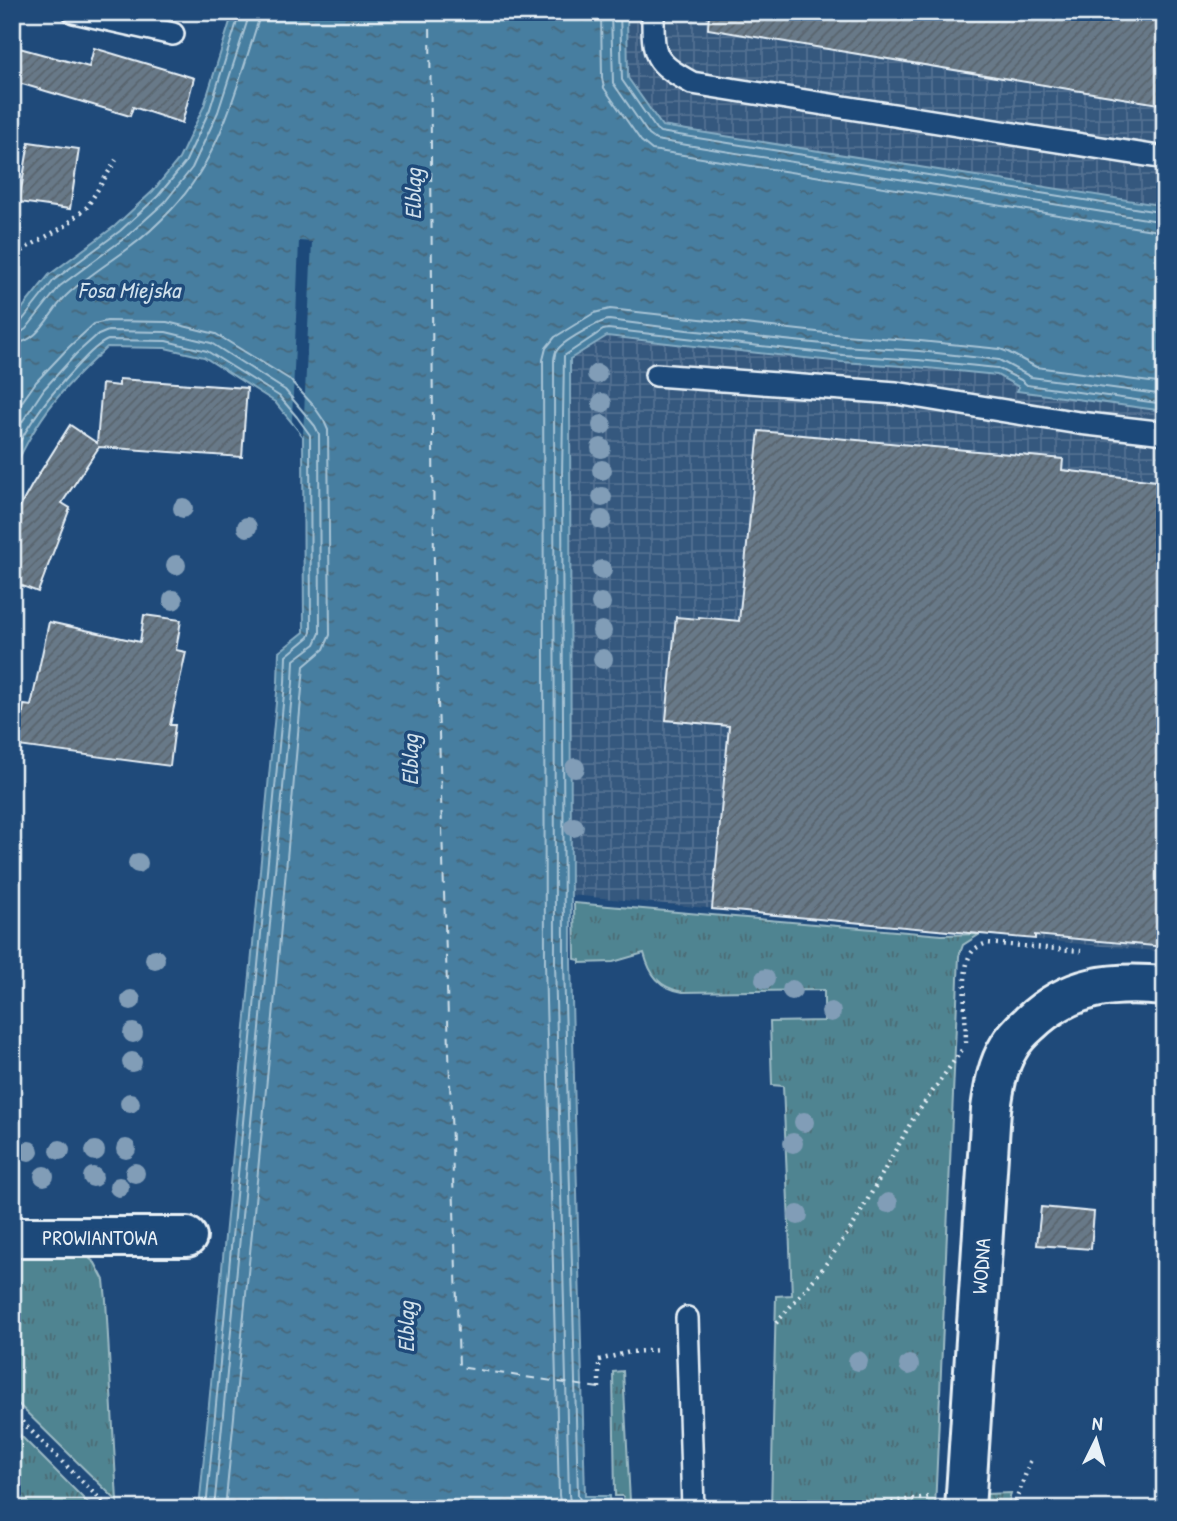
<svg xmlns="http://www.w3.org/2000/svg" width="1177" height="1521" font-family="'Patrick Hand',sans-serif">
<defs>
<pattern id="industrial-grid" width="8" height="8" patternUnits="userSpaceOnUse" patternTransform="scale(1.75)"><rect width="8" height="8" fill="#35587e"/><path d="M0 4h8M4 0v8" fill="none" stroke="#527091"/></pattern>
<pattern id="grass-tufts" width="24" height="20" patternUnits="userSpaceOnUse" patternTransform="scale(1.75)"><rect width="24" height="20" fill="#508491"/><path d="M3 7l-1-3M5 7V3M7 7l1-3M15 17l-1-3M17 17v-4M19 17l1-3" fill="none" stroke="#4c6c75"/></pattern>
<pattern id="water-ripples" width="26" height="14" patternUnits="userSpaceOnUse" patternTransform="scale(1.75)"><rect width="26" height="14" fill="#467ea0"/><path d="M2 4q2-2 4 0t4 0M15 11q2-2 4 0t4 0" fill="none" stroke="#466679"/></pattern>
<pattern id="building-hatch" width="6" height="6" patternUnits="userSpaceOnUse" patternTransform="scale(1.75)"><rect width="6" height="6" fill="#677988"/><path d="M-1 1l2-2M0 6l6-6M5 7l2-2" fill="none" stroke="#58636c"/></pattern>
</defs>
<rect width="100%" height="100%" fill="#1f4a7a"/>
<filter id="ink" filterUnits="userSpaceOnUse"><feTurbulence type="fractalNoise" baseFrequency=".0143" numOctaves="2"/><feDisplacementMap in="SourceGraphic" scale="14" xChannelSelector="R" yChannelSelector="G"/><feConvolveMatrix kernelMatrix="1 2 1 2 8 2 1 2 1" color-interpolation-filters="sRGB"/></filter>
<g filter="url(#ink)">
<g fill="url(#industrial-grid)">
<path d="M 627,12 L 1165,12 L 1165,206 L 662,126 L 628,78 Z"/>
<path d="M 607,335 L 685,345 L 842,362 L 917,367 L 997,375 L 1019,387 L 1018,391 L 1165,411 L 1165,952 L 571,895 L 570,359 Z"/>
</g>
<g fill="url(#grass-tufts)" stroke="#9cbac4" stroke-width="2">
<path d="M 574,903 L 942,935 L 980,934 L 963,945 L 959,956 L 935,1509 L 771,1509 L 776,1296 L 792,1295 L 783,1086 L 772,1085 L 770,1022 L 824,1021 L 824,990 L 683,992 C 659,988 650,975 644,953 L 613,962 L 580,963 L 580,960 L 575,959 Z"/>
<path d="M 12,1253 L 83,1255 L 89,1258 L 95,1263 L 104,1280 L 106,1300 L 117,1501 L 12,1398 Z"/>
<path d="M 623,1371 L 630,1501 L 624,1501 L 623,1496 L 615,1496 L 613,1372 Z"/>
<path d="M 12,1427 L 94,1509 L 12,1509 Z"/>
<path d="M 1011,1493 L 1007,1509 L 983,1509 L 985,1494 Z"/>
</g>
<path fill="url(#water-ripples)" stroke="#87acc3" stroke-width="2" d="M 233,12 L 627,12 L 628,78 L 662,126 L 1165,206 L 1165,411 L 1017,391 L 1019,387 L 997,375 L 917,367 L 842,362 L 685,345 L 607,336 L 570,359 L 571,963 L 585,1496 L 610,1496 L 610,1502 L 567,1509 L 199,1509 L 278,682 L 279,652 L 304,632 L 303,436 L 275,402 L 204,357 L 165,348 L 107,347 C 89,364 69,382 54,402 C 36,424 24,448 12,473 L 12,321 L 49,275 L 115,226 L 153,191 L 179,159 L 204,106 Z"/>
<path fill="#1f4a7a" d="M 299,241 L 312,242 L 303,436 L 292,421 Z"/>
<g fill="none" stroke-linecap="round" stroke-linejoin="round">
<g stroke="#a7c3d5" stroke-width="2">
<path d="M 601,12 L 602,78 L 604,88 L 641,141 L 652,150 L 1165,232"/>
<path d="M 611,12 L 613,83 L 649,135 L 656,140 L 1165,222"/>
<path d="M 620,12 L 622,80 L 656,129 L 660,132 L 1165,213"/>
<path d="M 12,325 L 21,322 L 54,280 L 120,231 L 158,196 L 185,163 L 210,109 L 240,12"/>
<path d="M 12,334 L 20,333 L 26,329 L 60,286 L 126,237 L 165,202 L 192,168 L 218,112 L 248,19 L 248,12"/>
<path d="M 12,344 C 41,343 50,309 69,293 C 88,276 109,263 129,248 C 144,237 159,223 172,209 C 220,158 237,87 258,22 L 259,12"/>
<path d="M 12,416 L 36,382 L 69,347 L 94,324 L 107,321 L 167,322 L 216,334 L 289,379 L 313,405 L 324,421 L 328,430 L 330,635 L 324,649 L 304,666 L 273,1017 L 225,1509"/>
<path d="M 12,437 L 44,389 L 76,354 L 96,336 L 108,331 L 166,332 L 211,343 L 285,390 L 315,426 L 319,434 L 320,633 L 315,644 L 294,660 L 293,683 L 214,1509"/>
<path d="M 12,457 C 31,418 49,396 79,364 C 87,356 97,344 108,340 L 166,341 L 207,351 L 279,396 L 297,417 L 310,435 L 311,632 L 309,637 L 286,656 L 285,683 L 206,1509"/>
<path d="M 561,1509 L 559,1495 L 545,962 L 543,360 L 546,348 L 555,337 L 594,313 L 610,309 L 844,335 L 920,341 L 1000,349 L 1008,352 L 1036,367 L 1165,384"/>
<path d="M 571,1509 L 569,1495 L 555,962 L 554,360 C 555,355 554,353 558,349 C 564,341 599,321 609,320 L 687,330 L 843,346 L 919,351 L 999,360 L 1031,377 L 1165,395"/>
<path d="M 580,1509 L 581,1502 L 578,1495 L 564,962 L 562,476 L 564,356 L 603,330 L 608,329 L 686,338 L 843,355 L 918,360 L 997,368 L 1021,380 L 1027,385 L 1165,404"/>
</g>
<path stroke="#d0e0eb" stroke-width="2" stroke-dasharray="9 7" stroke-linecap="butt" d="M 430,12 L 434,574 L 459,1367 L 599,1388"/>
</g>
<g fill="url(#building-hatch)" stroke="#e8f1f8" stroke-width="2">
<path d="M 709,12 L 1165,12 L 1165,105 L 708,29 Z"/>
<path d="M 12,46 L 89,67 L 94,48 L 194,78 L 182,123 L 133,107 L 130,116 L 12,81 Z"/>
<path d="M 29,142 L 79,149 L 70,209 L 19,202 Z"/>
<path d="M 119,379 L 247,388 L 242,457 L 99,447 L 62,503 L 70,508 L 38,592 L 12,582 L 12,521 L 32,485 L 70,425 L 97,443 L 102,384 L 119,386 Z"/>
<path d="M 759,431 L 1063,459 L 1062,470 L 1165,482 L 1165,947 L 1035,935 L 1035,939 L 712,909 L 729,726 L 666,720 L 676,617 L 699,619 L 699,617 L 739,621 Z"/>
<path d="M 144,615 L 181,620 L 176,650 L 186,652 L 170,725 L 175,725 L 170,766 L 18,746 L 24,705 L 31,706 L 49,622 L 140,642 Z"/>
<path d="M 1041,1207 L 1094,1212 L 1091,1249 L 1037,1245 Z"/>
</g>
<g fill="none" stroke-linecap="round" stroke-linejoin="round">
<g stroke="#e8f1f8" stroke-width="26">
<g id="service">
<path d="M 74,12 L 173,34"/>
<path d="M 653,12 C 653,56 652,61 692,83 L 1165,158"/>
<path d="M 656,375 L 896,393 L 1079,423 L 1165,433"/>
<path d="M 687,1318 L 693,1509"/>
</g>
</g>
<g stroke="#e8f1f8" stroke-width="44">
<g id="minor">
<path d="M 12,1237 L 187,1237"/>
<path d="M 965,1509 L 991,1109 C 994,1088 997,1066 1009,1047 C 1014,1038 1022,1030 1030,1023 C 1070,985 1112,981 1165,986"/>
</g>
</g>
<g stroke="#e8f1f8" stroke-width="4.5" stroke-dasharray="2 5" stroke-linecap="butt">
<path d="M 12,261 L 26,248 L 65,226 L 87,207 L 116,160"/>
<path d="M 966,1043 C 966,1023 961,971 970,955 C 974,948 979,946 987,943 L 1081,951"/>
<path d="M 776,1323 L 821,1271 L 854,1224 L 913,1119 L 964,1047"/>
<path d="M 599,1388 L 599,1360 L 630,1352 L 660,1350"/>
<path d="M 12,1412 L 110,1509"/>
<path d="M 843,1509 L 928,1497"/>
<path d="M 1013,1509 L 1031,1459"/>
</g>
<use href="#service" stroke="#1f4a7a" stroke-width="21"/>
<use href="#minor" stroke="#1f4a7a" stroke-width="38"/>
</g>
<g fill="#819db7">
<circle cx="597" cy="374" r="10"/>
<circle cx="602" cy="403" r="10"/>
<circle cx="602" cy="425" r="10"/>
<circle cx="601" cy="448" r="10"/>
<circle cx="602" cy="470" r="10"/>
<circle cx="602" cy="497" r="10"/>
<circle cx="183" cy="508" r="10"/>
<circle cx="602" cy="520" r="10"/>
<circle cx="247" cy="527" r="10"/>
<circle cx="176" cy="565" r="10"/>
<circle cx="602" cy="570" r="10"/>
<circle cx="173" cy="600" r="10"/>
<circle cx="601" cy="603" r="10"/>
<circle cx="602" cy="631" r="10"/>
<circle cx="603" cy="659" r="10"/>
<circle cx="575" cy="768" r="10"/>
<circle cx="574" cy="827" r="10"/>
<circle cx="138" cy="863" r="10"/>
<circle cx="155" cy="959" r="10"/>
<circle cx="765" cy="979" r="10"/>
<circle cx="792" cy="990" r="10"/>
<circle cx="131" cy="1000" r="10"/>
<circle cx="831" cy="1012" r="10"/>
<circle cx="133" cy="1033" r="10"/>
<circle cx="132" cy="1062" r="10"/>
<circle cx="130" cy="1103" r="10"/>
<circle cx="804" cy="1122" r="10"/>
<circle cx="793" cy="1143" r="10"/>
<circle cx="126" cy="1149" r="10"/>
<circle cx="60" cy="1150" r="10"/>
<circle cx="29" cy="1151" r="10"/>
<circle cx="95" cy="1151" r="10"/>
<circle cx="135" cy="1173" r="10"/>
<circle cx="44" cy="1176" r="10"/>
<circle cx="93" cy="1177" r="10"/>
<circle cx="119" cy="1187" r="10"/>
<circle cx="888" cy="1203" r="10"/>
<circle cx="798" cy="1215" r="10"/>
<circle cx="858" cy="1361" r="10"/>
<circle cx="909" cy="1365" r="10"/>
</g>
</g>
<g text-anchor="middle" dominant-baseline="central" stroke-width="7" stroke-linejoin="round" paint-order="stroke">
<g font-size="21" fill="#e8f1f8" stroke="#1f4a7a">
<text x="100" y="1237">PROWIANTOWA</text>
<text transform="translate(981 1266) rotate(-86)">WODNA</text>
</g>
<g font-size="23" font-style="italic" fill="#d0e0eb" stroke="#1f4a7a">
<text transform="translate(412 194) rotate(-90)">Elbląg</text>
<text x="129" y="289">Fosa Miejska</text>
<text transform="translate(409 760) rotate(-90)">Elbląg</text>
<text transform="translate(405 1327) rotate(-90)">Elbląg</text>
</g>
</g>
<rect width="1177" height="1521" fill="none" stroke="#1f4a7a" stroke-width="42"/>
<rect x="21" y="21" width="1135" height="1479" fill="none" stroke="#e8f1f8" stroke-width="2.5" filter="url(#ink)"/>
<g transform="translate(1096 1440) rotate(5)" stroke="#1f4a7a" stroke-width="5" paint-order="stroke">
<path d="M0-5L12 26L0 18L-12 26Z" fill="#e8f1f8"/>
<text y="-10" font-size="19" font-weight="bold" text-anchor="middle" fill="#e8f1f8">N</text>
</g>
</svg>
